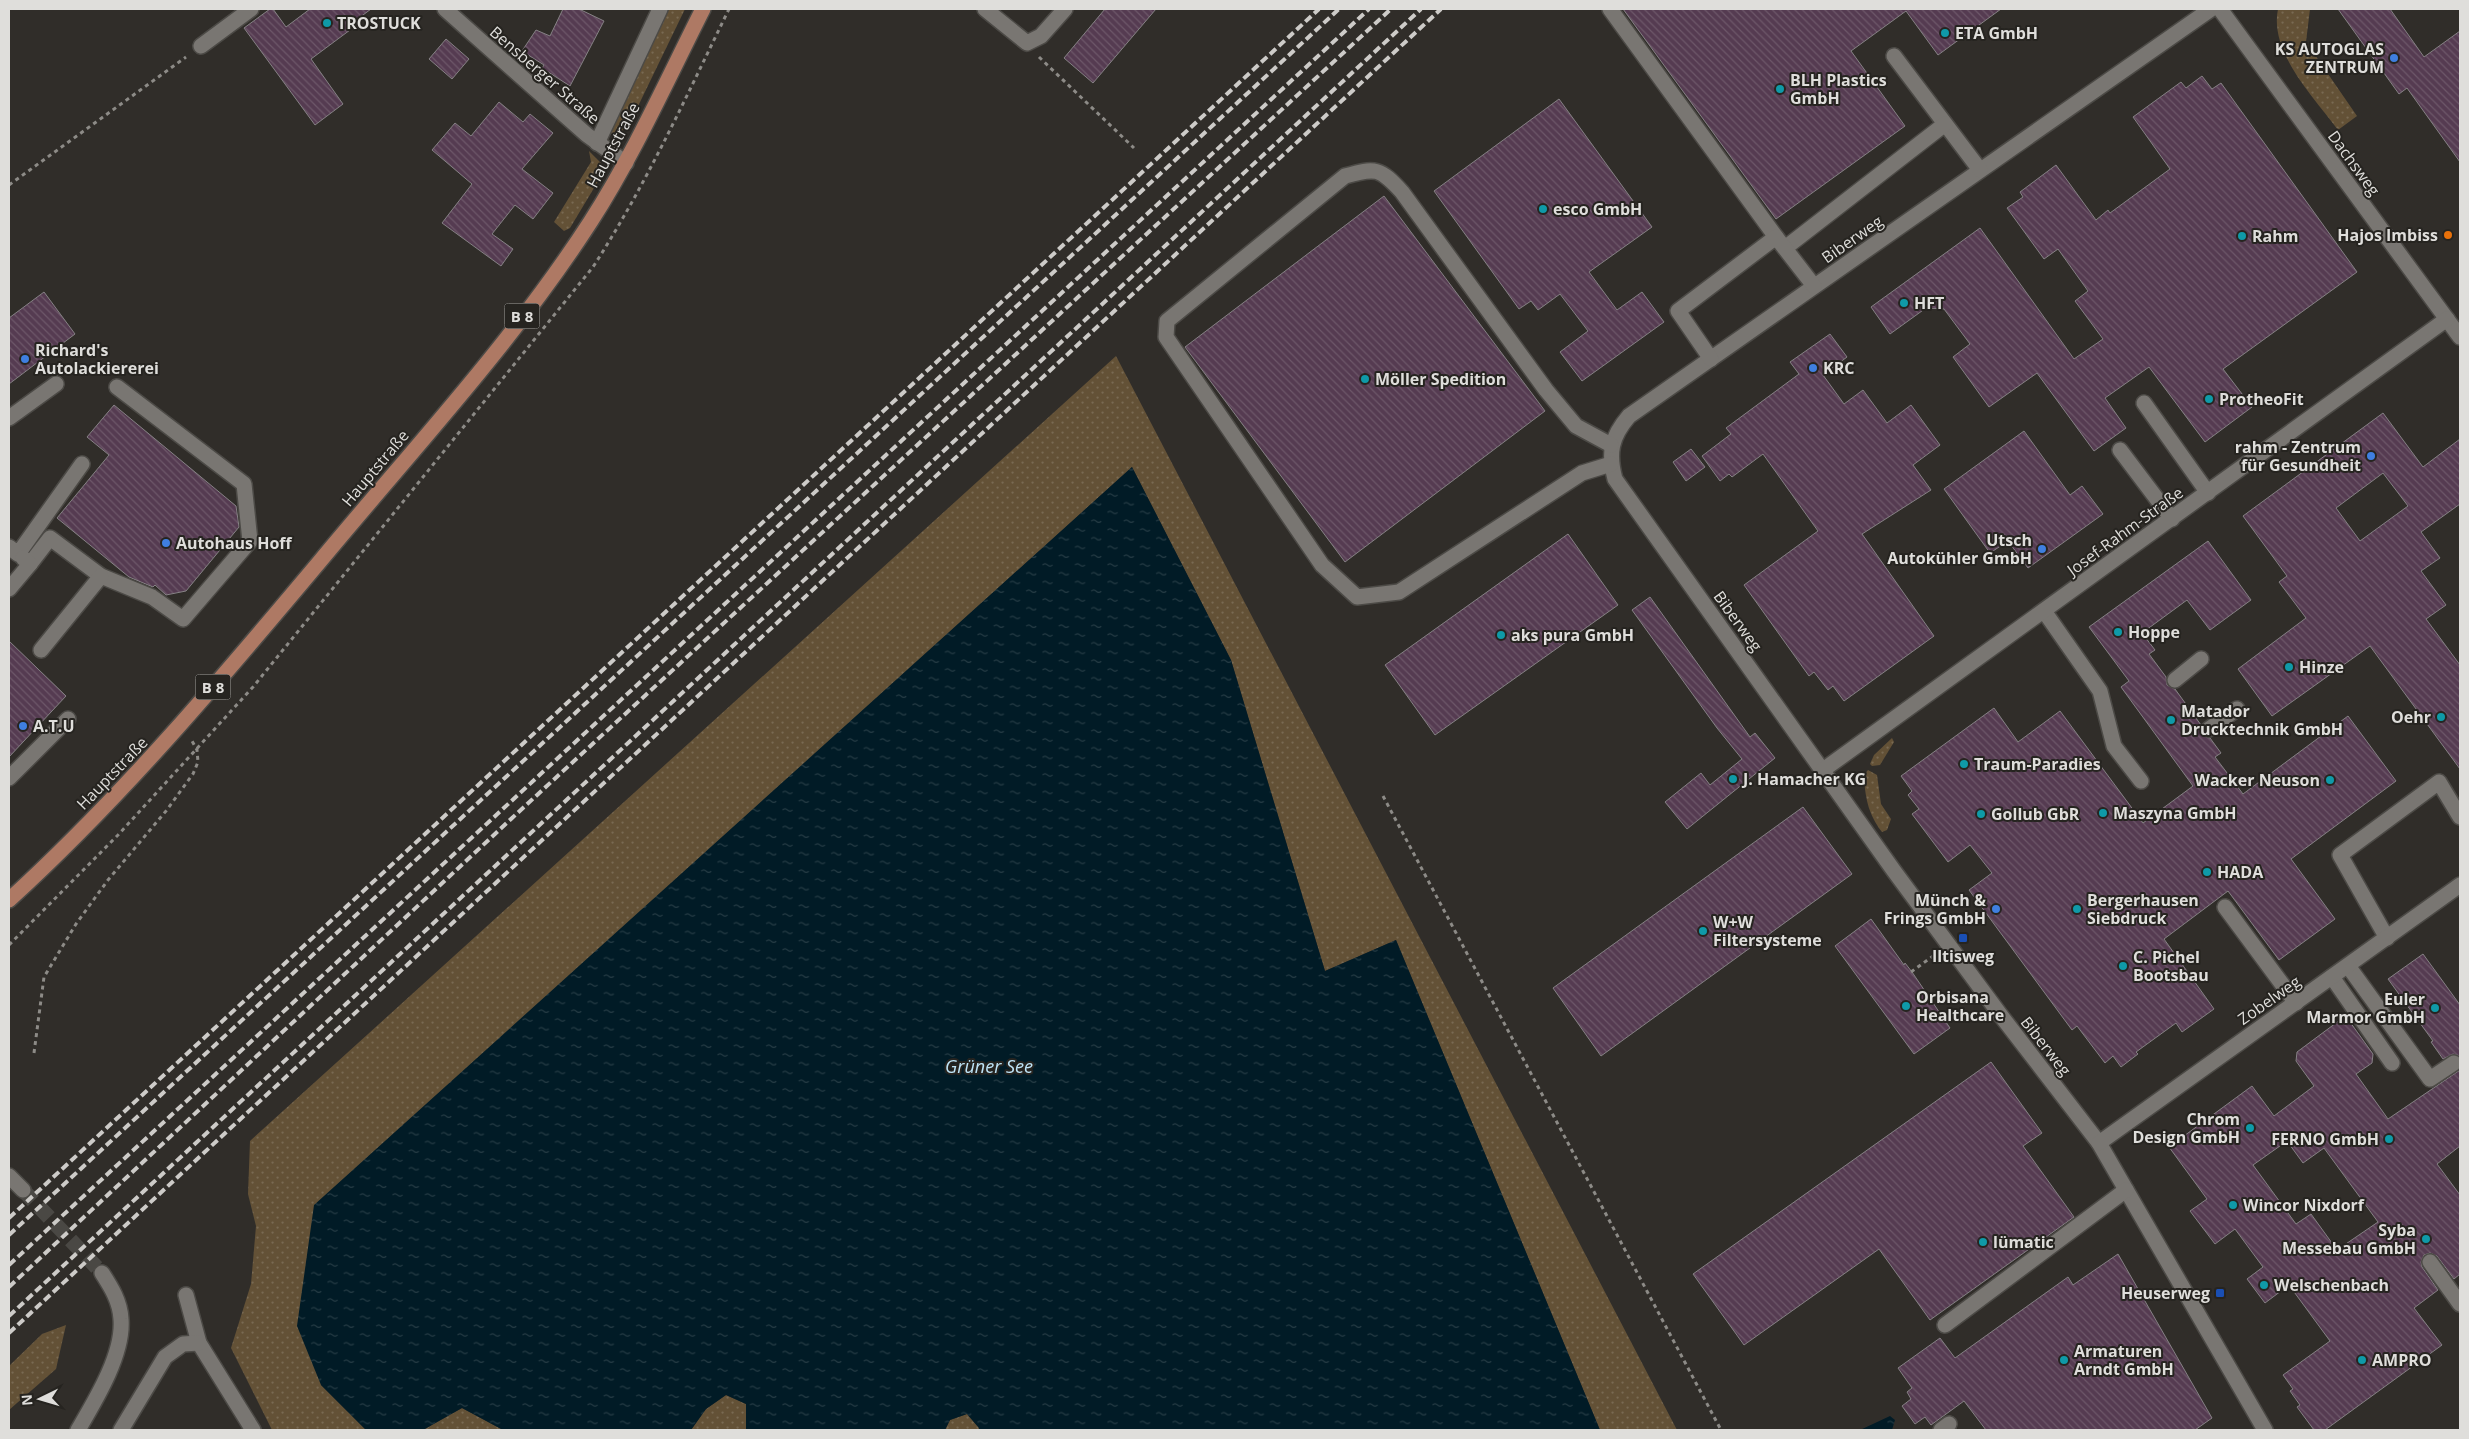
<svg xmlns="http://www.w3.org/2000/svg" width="2469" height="1439" font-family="'Open Sans',sans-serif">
<defs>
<pattern id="grass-dots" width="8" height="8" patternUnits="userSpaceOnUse" patternTransform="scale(1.25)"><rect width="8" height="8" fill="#635136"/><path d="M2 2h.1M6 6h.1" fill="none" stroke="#796a52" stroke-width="1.8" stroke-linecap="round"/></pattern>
<pattern id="water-ripples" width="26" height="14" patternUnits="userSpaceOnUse" patternTransform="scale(1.25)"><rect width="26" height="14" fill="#011b26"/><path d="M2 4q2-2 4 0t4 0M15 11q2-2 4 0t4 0" fill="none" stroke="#263c45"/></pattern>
<pattern id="building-back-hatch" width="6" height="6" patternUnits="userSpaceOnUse" patternTransform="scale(1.25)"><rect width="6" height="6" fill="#553b51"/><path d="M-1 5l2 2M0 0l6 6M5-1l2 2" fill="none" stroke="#6d5769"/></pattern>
</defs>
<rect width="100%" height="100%" fill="#302d29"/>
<g fill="url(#grass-dots)">
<path d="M 669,9 L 685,9 L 627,129 L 608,135 Z"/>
<path d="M 2278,9 L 2310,9 L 2306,42 L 2357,116 L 2338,130 C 2314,97 2269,53 2278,9 Z"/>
<path d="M 589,151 L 601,163 L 603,173 L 570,228 L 564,231 L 554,222 L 591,162 Z"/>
<path d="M 1116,356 L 1677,1430 L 1600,1430 L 1396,940 L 1325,971 L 1231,660 L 1132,467 L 497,1042 L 321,1385 L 366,1430 L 272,1430 L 231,1348 L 251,1284 L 256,1226 L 248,1194 L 250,1141 Z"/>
<path d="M 1892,738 L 1894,742 L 1880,765 L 1872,766 L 1870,764 L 1874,755 Z"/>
<path d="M 1868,770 L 1877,775 L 1881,804 L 1891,819 L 1887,830 L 1882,832 C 1868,814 1865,797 1864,775 Z"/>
<path d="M 66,1325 L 56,1369 L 9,1410 L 9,1366 L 42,1334 Z"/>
<path d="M 726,1395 L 746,1404 L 746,1430 L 691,1430 L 706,1409 Z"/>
<path d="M 462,1408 L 503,1430 L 423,1430 Z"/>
<path d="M 967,1414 L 979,1428 L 978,1430 L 945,1430 L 950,1420 Z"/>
</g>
<g fill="url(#water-ripples)">
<path d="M 1132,467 L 1231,660 L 1325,971 L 1396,940 L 1600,1430 L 979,1430 L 979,1428 L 967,1414 L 950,1420 L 945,1430 L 746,1430 L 746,1404 L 726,1395 L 706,1409 L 691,1430 L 503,1430 L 462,1408 L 423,1430 L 366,1430 L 321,1385 L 297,1326 L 314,1205 Z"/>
<path d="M 1890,1416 L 1895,1420 L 1892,1430 L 1860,1430 Z"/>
</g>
<g fill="url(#building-back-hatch)" stroke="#858184" fill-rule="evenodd">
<path d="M 270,9 L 273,9 L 286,27 L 310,9 L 371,9 L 347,27 L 350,30 L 311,59 L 343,104 L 315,125 L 244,28 Z"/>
<path d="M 563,9 L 579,9 L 604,21 L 570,86 L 542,68 L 544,65 L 522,51 L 536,30 L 550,36 Z"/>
<path d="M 1105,9 L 1156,9 L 1093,83 L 1064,58 Z"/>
<path d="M 1623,9 L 2001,9 L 1938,55 L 1906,11 L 1851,51 L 1905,126 L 1776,219 Z"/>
<path d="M 2338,9 L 2390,9 L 2424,57 L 2460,31 L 2460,162 L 2407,88 L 2399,94 Z"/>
<path d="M 446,39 L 469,59 L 452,79 L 429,59 Z"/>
<path d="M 2202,76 L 2212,89 L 2221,83 L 2357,272 L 2223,369 L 2252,407 L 2205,442 L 2149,367 L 2105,398 L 2126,428 L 2094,451 L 2037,373 L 1989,407 L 1953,357 L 1970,344 L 1944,309 L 1926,308 L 1890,334 L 1871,307 L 1980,228 L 2074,359 L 2103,339 L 2075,301 L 2088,291 L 2058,249 L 2044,259 L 2007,208 L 2023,197 L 2020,192 L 2056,165 L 2096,220 L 2108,210 L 2110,213 L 2170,169 L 2133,117 L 2181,82 L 2186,88 Z"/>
<path d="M 1559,99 L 1652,227 L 1589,272 L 1617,310 L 1642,292 L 1664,322 L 1582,381 L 1560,352 L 1588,331 L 1560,294 L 1538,310 L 1531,301 L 1519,309 L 1434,191 Z"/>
<path d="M 499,102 L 523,122 L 530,114 L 553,133 L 522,169 L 553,193 L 533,219 L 515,205 L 492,234 L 513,249 L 501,266 L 442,223 L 472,184 L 432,150 L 455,123 L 471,136 Z"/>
<path d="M 1384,196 L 1545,411 L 1345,562 L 1185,347 Z"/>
<path d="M 44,292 L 75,334 L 9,384 L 9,318 Z"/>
<path d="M 1830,334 L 1847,357 L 1823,375 L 1844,404 L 1863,390 L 1887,423 L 1911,405 L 1940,445 L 1913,465 L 1931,490 L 1862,534 L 1934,636 L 1844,701 L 1833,686 L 1828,690 L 1814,672 L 1809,676 L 1744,585 L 1818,531 L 1763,454 L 1732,477 L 1729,474 L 1720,481 L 1702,456 L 1731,434 L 1726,428 L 1799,374 L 1790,362 Z"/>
<path d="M 114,405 L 236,506 L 239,527 L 186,591 L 166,595 L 155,585 L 153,587 L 129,577 L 57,518 L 109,455 L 87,437 Z"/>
<path d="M 2383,413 L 2423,467 L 2460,439 L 2460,504 L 2421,532 L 2440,558 L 2421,571 L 2446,605 L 2426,619 L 2460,665 L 2460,769 L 2370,646 L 2272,716 L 2238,669 L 2306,618 L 2279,582 L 2287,576 L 2243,516 ZM 2383,473 L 2408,506 L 2360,541 L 2336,508 Z"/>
<path d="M 2024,431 L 2070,495 L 2082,486 L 2103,514 L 2028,568 L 2008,541 L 1990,553 L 1944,489 Z"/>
<path d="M 1691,449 L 1705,467 L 1686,481 L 1673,462 Z"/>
<path d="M 1568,534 L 1618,605 L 1435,735 L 1385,665 Z"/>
<path d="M 2208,541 L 2251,600 L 2210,630 L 2187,600 L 2142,633 L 2155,650 L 2149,654 L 2166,677 L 2167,685 L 2175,689 L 2201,725 L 2202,735 L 2210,738 L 2221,753 L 2215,757 L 2243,794 L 2348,716 L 2396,781 L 2291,859 L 2335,919 L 2279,960 L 2228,891 L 2164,939 L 2214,1009 L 2182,1032 L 2176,1023 L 2136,1052 L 2138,1054 L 2121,1067 L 2113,1056 L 2105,1063 L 2077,1026 L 2072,1030 L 1969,890 L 1992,873 L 1970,845 L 1948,862 L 1912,814 L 1919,809 L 1908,795 L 1912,791 L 1901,776 L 1994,708 L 2018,742 L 2060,711 L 2143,823 L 2193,786 L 2121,687 L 2129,681 L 2089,627 Z"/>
<path d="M 1650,597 L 1750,737 L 1755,733 L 1775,758 L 1687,829 L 1665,802 L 1701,773 L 1710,785 L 1742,759 L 1717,728 L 1632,610 Z"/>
<path d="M 9,641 L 66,696 L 9,757 Z"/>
<path d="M 1803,807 L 1852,874 L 1601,1056 L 1553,988 Z"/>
<path d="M 1871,919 L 1904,965 L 1905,963 L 1912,972 L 1950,1028 L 1914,1054 L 1835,946 Z"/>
<path d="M 2423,954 L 2460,1005 L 2460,1056 L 2453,1054 L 2443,1059 L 2431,1042 L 2433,1041 L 2388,979 Z"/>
<path d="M 2340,1020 L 2350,1022 L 2373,1054 L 2372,1063 L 2356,1074 L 2388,1119 L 2460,1070 L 2460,1146 L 2437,1164 L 2460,1195 L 2460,1274 L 2454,1279 L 2437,1256 L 2430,1253 L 2424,1255 L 2421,1262 L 2422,1267 L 2438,1290 L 2414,1308 L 2442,1345 L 2325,1430 L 2314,1430 L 2297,1407 L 2300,1405 L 2290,1391 L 2293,1389 L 2283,1375 L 2330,1341 L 2289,1285 L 2265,1303 L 2247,1279 L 2263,1267 L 2235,1229 L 2215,1244 L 2190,1211 L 2207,1199 L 2169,1147 L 2252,1086 L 2274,1116 L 2314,1086 L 2296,1061 L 2297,1052 ZM 2287,1141 L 2303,1163 L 2324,1148 L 2378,1222 L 2337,1250 L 2311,1214 L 2296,1224 L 2253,1165 Z"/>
<path d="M 1991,1062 L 2042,1133 L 2023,1146 L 2074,1217 L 1930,1320 L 1879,1249 L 1744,1345 L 1693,1274 Z"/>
<path d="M 2118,1254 L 2212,1418 L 2195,1430 L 1986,1430 L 1964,1401 L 1931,1425 L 1925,1417 L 1915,1424 L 1902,1406 L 1911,1399 L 1907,1392 L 1912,1388 L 1898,1368 L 1940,1338 L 1955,1358 L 2068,1277 L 2073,1285 Z"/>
</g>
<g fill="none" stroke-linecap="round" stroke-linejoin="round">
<path stroke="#4a4844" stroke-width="15" stroke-dasharray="15 8" stroke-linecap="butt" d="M 23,1190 L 102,1273"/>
<g stroke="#4c4a46" stroke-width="18">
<g id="minor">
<path d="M 445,9 L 587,135 L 626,163"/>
<path d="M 985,9 L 1027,43 L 1041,36 L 1065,9"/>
<path d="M 1610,9 L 1776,237"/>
<path d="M 2211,9 L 1629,416 C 1611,437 1608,453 1615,479 L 1894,871 L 2002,1017 L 2099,1143 L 2265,1430"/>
<path d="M 2220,9 L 2460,337"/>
<path d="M 201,46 L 251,9"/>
<path d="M 1894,56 L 1980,170"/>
<path d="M 597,143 L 660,9"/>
<path d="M 1785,248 L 1945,124"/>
<path d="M 1711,359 L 1678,311 L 1776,237 L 1814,286"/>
<path d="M 2144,403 L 2208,493"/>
<path d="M 9,418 L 56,384"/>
<path d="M 1611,445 L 1576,426 L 1546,390 L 1402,192 C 1380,168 1376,167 1345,176 L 1167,321 L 1166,337 L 1322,565 L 1357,597 L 1399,592 L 1582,473 L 1611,464"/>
<path d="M 2120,450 L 2172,519"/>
<path d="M 9,547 L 18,554 L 82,464"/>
<path d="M 30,564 L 50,538 L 101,576 L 152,597 L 183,619 L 250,541 L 244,484 L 117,387"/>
<path d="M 9,589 L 30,564 L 23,558"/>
<path d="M 2044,611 L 2100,691 L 2114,746 L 2141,781"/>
<path d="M 41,650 L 101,576"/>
<path d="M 2175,680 L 2201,659"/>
<path d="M 2209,729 L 2237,709"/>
<path d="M 1823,770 L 2447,319"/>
<path d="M 9,778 L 68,719"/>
<path d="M 2225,907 L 2296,1003"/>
<path d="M 2387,938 L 2340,855 L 2439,782 L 2460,817"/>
<path d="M 2348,966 L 2430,1079 L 2454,1063"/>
<path d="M 2332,977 L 2392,1063"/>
<path d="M 2099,1143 L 2460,885"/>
<path d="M 9,1176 L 23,1190"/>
<path d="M 2430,1262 L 2460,1304"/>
<path d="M 186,1295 L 199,1343 L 253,1430"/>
<path d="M 1945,1325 L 2126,1190"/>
<path d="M 78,1430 C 95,1401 124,1354 121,1319 C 120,1301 111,1287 102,1273"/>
<path d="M 121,1430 L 165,1357 L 183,1344 L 199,1343"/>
<path d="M 1941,1430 L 1949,1424"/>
</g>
</g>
<g stroke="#4c4a46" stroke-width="18">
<path id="major" d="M 9,900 C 123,796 222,678 321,560 C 413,449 513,342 591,221 C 634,154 667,80 703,9"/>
</g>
<g stroke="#8d8b87" stroke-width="3" stroke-dasharray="4 4" stroke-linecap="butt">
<path d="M 1039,57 L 1134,148"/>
<path d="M 9,185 L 186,57"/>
<path d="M 1383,796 L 1721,1430"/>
<path d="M 9,945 L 118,835 L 253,687 L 593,267 C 646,185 686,97 729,9"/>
<path d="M 1911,972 L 1933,956"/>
<path d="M 34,1053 L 44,977 L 76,924 L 108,880 L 166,811 L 193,774 L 198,762 L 197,750 L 191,739"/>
</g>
<use href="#minor" stroke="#797672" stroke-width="15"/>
<use href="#major" stroke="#ae7964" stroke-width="15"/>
<g stroke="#cdcbc8" stroke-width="4" stroke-dasharray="8 4" stroke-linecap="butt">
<path d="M 9,1218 L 1319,9"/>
<path d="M 9,1235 L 1339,9"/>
<path d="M 9,1265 L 1369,9"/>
<path d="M 9,1287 L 511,819 L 1391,9"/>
<path d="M 9,1316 L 1421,9"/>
<path d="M 9,1333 L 1441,9"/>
</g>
</g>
<g fill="#0f9aa8" stroke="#262420" stroke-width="2">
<circle cx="327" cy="23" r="5"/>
<circle cx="1945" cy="33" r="5"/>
<circle cx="1780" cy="89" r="5"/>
<circle cx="1543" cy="209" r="5"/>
<circle cx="2242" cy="236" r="5"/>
<circle cx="1904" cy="303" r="5"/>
<circle cx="1365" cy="379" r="5"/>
<circle cx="2209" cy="399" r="5"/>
<circle cx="2118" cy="632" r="5"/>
<circle cx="1501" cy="635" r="5"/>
<circle cx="2289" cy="667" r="5"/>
<circle cx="2441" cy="717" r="5"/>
<circle cx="2171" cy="720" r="5"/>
<circle cx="1964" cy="764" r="5"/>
<circle cx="1733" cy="779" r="5"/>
<circle cx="2330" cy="780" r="5"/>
<circle cx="2103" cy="813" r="5"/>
<circle cx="1981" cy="814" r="5"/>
<circle cx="2207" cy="872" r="5"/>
<circle cx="2077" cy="909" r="5"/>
<circle cx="1703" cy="931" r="5"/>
<circle cx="2123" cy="966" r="5"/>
<circle cx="1906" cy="1006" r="5"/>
<circle cx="2435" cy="1008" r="5"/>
<circle cx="2250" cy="1128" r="5"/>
<circle cx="2389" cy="1139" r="5"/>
<circle cx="2233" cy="1205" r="5"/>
<circle cx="2426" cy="1239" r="5"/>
<circle cx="1983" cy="1242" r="5"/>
<circle cx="2264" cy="1285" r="5"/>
<circle cx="2064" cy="1360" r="5"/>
<circle cx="2362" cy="1360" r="5"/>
</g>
<g fill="#3f7fe0" stroke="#262420" stroke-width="2">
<circle cx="2394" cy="58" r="5"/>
<circle cx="25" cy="359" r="5"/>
<circle cx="1813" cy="368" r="5"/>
<circle cx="2371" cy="456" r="5"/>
<circle cx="166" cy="543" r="5"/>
<circle cx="2042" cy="549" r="5"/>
<circle cx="23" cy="726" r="5"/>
<circle cx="1996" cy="909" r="5"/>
</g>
<circle fill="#e8710a" stroke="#262420" stroke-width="2" cx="2448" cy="235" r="5"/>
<g fill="#1a4fb4" stroke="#262420" stroke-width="2">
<rect x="1958" y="933" width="10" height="10" rx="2.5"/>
<rect x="2215" y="1288" width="10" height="10" rx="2.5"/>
</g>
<g text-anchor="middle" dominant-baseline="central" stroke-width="4" stroke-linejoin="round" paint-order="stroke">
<g fill="#262420" stroke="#a8a6a3" stroke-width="1">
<rect x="504.5" y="303.5" width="35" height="25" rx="4"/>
<rect x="195.5" y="674.5" width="35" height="25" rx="4"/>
</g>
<g font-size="15" font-weight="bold" fill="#dfdedb">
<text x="522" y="316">B 8</text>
<text x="213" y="687">B 8</text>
</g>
<g font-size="16" font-weight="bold" fill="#dfdedb" stroke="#262420" text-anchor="start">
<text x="337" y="23">TROSTUCK</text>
<text x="1955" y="33">ETA GmbH</text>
<text x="2384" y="49" text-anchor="end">KS AUTOGLAS<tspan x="2384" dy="18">ZENTRUM</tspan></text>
<text x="1790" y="80">BLH Plastics<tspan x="1790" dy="18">GmbH</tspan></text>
<text x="1553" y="209">esco GmbH</text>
<text x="2438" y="235" text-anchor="end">Hajos Imbiss</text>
<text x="2252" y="236">Rahm</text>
<text x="1914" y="303">HFT</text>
<text x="35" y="350">Richard's<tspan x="35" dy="18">Autolackiererei</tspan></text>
<text x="1823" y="368">KRC</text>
<text x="1375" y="379">Möller Spedition</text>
<text x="2219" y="399">ProtheoFit</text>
<text x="2361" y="447" text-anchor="end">rahm - Zentrum<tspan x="2361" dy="18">für Gesundheit</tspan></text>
<text x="2032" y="540" text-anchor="end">Utsch<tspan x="2032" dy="18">Autokühler GmbH</tspan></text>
<text x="176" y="543">Autohaus Hoff</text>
<text x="2128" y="632">Hoppe</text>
<text x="1511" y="635">aks pura GmbH</text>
<text x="2299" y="667">Hinze</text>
<text x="2181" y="711">Matador<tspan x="2181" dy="18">Drucktechnik GmbH</tspan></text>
<text x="2431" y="717" text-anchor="end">Oehr</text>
<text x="33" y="726">A.T.U</text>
<text x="1974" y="764">Traum-Paradies</text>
<text x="1743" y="779">J. Hamacher KG</text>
<text x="2320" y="780" text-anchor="end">Wacker Neuson</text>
<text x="2113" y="813">Maszyna GmbH</text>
<text x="1991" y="814">Gollub GbR</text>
<text x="2217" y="872">HADA</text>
<text x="1986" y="900" text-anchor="end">Münch &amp;<tspan x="1986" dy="18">Frings GmbH</tspan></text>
<text x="2087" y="900">Bergerhausen<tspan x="2087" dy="18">Siebdruck</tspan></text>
<text x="1713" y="922">W+W<tspan x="1713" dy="18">Filtersysteme</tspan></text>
<text x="1963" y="956" text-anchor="middle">Iltisweg</text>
<text x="2133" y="957">C. Pichel<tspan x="2133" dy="18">Bootsbau</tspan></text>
<text x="1916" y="997">Orbisana<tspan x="1916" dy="18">Healthcare</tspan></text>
<text x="2425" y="999" text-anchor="end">Euler<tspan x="2425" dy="18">Marmor GmbH</tspan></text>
<text x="2240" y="1119" text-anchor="end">Chrom<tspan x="2240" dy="18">Design GmbH</tspan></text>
<text x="2379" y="1139" text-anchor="end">FERNO GmbH</text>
<text x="2243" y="1205">Wincor Nixdorf</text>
<text x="2416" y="1230" text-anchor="end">Syba<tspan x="2416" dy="18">Messebau GmbH</tspan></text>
<text x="1993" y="1242">lümatic</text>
<text x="2274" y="1285">Welschenbach</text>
<text x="2210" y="1293" text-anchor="end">Heuserweg</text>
<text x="2074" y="1351">Armaturen<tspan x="2074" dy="18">Arndt GmbH</tspan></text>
<text x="2372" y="1360">AMPRO</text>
</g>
<g font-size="16" fill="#dfdedb" stroke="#262420">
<text transform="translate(545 75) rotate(41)">Bensberger Straße</text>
<text transform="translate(613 145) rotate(-62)">Hauptstraße</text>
<text transform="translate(2354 163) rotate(54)">Dachsweg</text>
<text transform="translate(1852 239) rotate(-35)">Biberweg</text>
<text transform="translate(375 468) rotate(-50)">Hauptstraße</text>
<text transform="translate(2125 531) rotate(-36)">Josef-Rahm-Straße</text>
<text transform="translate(1738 621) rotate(54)">Biberweg</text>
<text transform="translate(112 773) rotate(-46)">Hauptstraße</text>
<text transform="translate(2269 1000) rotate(-35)">Zobelweg</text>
<text transform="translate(2046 1046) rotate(52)">Biberweg</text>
</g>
<g font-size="18" font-style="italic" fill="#bee4f7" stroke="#262420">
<text x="989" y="1066">Grüner See</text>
</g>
</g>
<rect width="2469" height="1439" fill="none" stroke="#dfdedb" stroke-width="20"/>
<g transform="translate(40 1399) rotate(265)" stroke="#262420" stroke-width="4" paint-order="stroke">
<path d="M0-4L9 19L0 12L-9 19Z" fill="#dfdedb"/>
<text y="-8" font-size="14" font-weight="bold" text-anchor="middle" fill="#dfdedb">N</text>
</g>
</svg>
